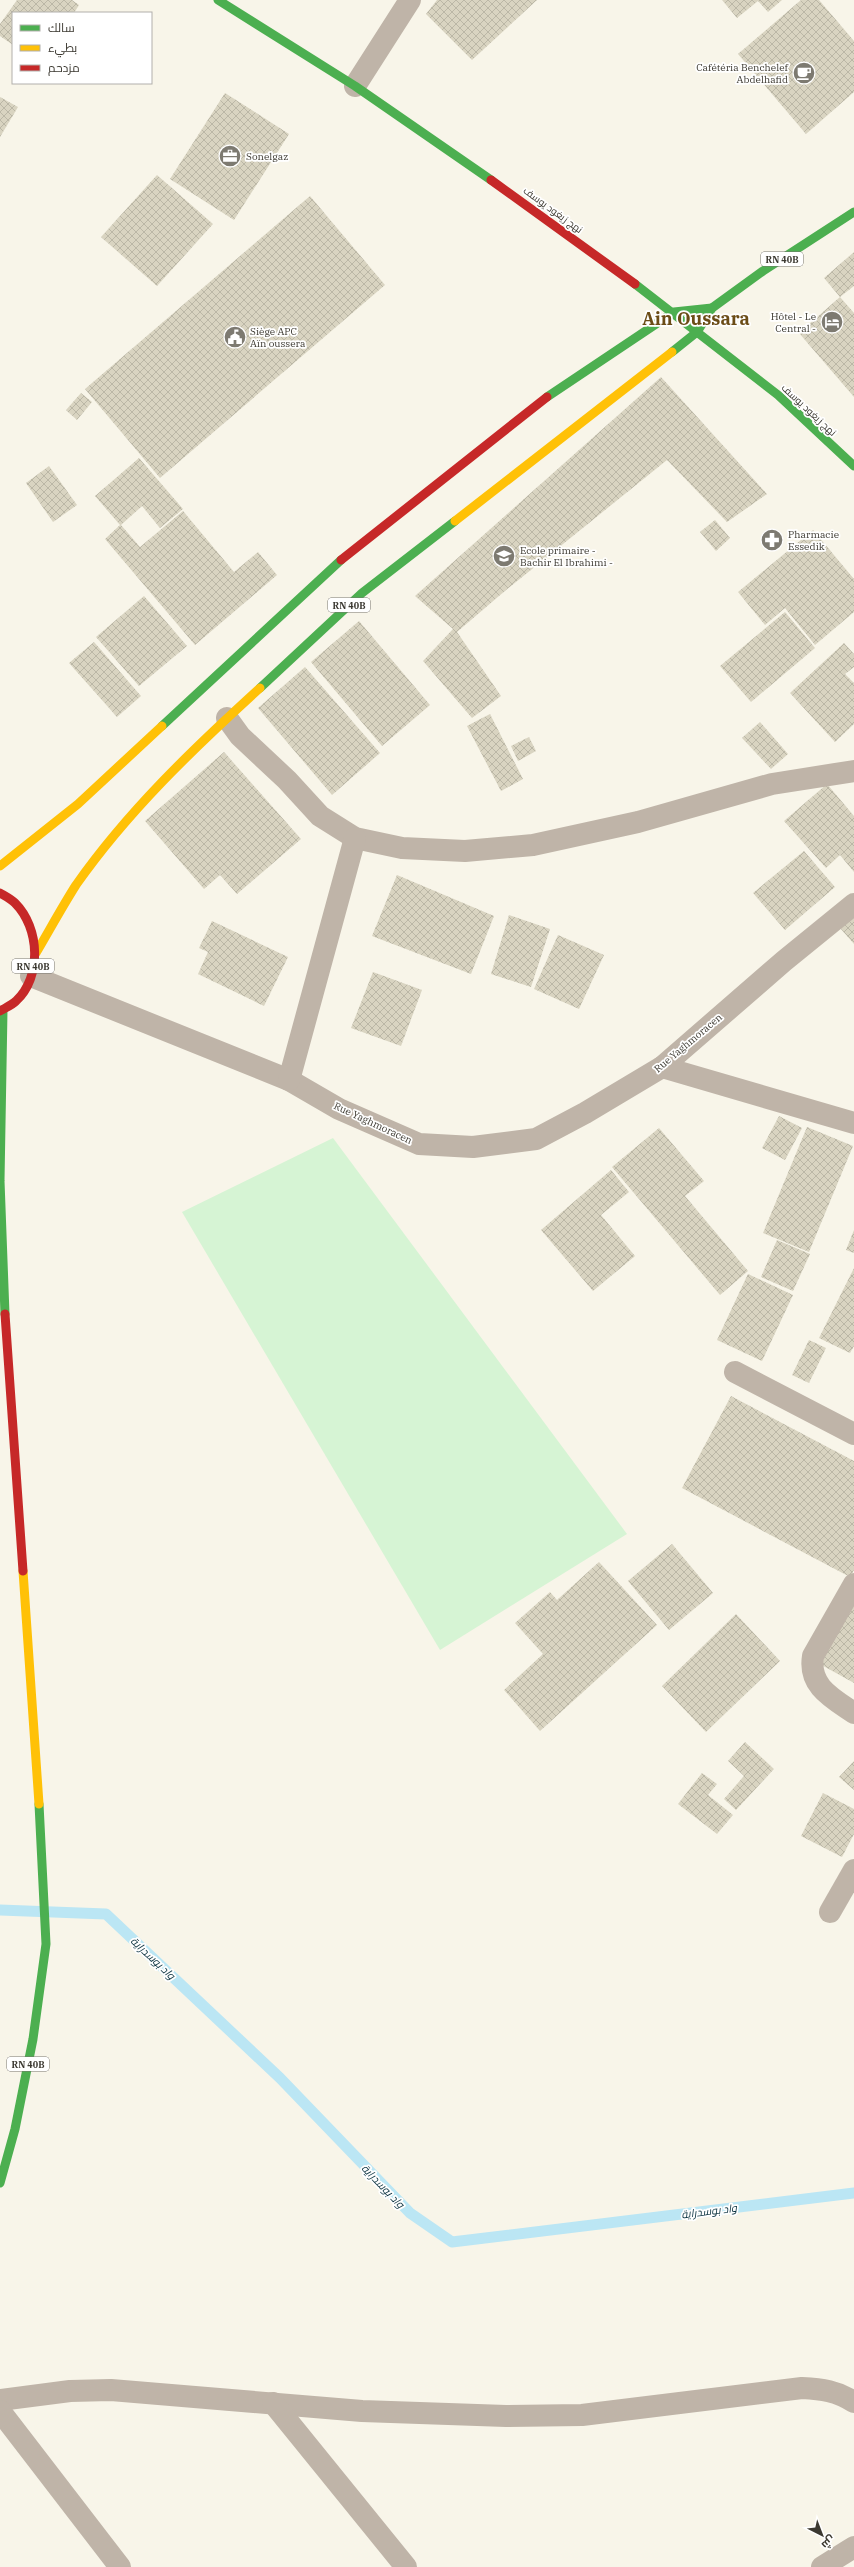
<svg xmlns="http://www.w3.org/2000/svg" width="854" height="2567" font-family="'IBM Plex Serif',Cairo,serif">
<defs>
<pattern id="building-cross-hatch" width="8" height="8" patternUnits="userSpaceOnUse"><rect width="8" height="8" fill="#d9d4c1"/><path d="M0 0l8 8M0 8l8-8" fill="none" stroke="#bbb7a6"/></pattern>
</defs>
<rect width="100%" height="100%" fill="#f8f5e9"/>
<path fill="#d6f4d4" d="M 333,1138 L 627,1534 L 440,1650 L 182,1212 Z"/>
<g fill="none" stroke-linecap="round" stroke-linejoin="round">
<path stroke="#bbe6f4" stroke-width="11" d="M 0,1910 L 106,1914 L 280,2078 L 410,2213 L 452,2242 L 854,2193"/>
</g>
<g fill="url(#building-cross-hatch)">
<path d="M 17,0 L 72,0 L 79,5 L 74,13 L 13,13 L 13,45 L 0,36 L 0,24 Z"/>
<path d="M 437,0 L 537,0 L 472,60 L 426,14 Z"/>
<path d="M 722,0 L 782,0 L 768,12 L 758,1 L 737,18 Z"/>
<path d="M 801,0 L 819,0 L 854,41 L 854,92 L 806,134 L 738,54 Z"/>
<path d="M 225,93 L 289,134 L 234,220 L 170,179 Z"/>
<path d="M 0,97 L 18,107 L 0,137 Z"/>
<path d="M 157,175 L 213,224 L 157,286 L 101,237 Z"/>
<path d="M 310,196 L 385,285 L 160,478 L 85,389 Z"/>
<path d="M 854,252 L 854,286 L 840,297 L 824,278 Z"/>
<path d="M 840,297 L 854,313 L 854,397 L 799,333 Z"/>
<path d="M 661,377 L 767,494 L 727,522 L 667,460 L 506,590 L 457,632 L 501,696 L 472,718 L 423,661 L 453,629 L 415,596 Z"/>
<path d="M 81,393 L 92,402 L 77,420 L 66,410 Z"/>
<path d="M 139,458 L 183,509 L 160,528 L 142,506 L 121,525 L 140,547 L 183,511 L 234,572 L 258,552 L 277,575 L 195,645 L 105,539 L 120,525 L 95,496 Z"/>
<path d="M 49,466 L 77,505 L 53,522 L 26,483 Z"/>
<path d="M 715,520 L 730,538 L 716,551 L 700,532 Z"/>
<path d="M 813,530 L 854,579 L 854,612 L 815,645 L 785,608 L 765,625 L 738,592 Z"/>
<path d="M 144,596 L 187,646 L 139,686 L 96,637 Z"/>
<path d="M 785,612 L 815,648 L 751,702 L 720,666 Z"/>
<path d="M 359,621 L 430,705 L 382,746 L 311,662 Z"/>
<path d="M 94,642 L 141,696 L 117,717 L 69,663 Z"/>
<path d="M 844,643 L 854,654 L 854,667 L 845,674 L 854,683 L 854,724 L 835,742 L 790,693 Z"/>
<path d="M 305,667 L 380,753 L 332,795 L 258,708 Z"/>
<path d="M 490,714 L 523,779 L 501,791 L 467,726 Z"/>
<path d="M 760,722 L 788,754 L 771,769 L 742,738 Z"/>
<path d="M 529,737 L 536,751 L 518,761 L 511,746 Z"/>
<path d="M 224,752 L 301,839 L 237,894 L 220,875 L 204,889 L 145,821 Z"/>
<path d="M 827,784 L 854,816 L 854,872 L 840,855 L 826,868 L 784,821 Z"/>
<path d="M 804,851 L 835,887 L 785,930 L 753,893 Z"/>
<path d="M 397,875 L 494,916 L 471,974 L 372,936 Z"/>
<path d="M 509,915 L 550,929 L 531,987 L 491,974 Z"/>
<path d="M 854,915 L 854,944 L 840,928 Z"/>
<path d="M 212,921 L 288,957 L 264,1006 L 198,974 L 208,952 L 199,948 Z"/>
<path d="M 558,935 L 604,955 L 579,1009 L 534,989 Z"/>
<path d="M 373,972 L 422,990 L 401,1046 L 351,1028 Z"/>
<path d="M 779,1116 L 802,1128 L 785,1160 L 762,1148 Z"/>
<path d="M 807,1127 L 853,1146 L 809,1252 L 763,1233 Z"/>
<path d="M 659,1128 L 704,1181 L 685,1196 L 748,1271 L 720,1295 L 612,1167 Z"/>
<path d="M 611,1170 L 629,1192 L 601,1215 L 635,1256 L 593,1291 L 541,1230 Z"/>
<path d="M 854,1230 L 854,1253 L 846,1250 Z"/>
<path d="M 777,1240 L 810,1254 L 793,1291 L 761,1277 Z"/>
<path d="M 854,1268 L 854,1346 L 850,1353 L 819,1338 Z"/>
<path d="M 748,1274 L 793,1295 L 762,1361 L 717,1340 Z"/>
<path d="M 809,1340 L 826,1348 L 809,1383 L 792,1375 Z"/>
<path d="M 731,1396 L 854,1461 L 854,1570 L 850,1577 L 682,1488 Z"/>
<path d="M 672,1544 L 713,1593 L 669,1630 L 628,1581 Z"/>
<path d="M 599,1562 L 657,1625 L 540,1731 L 504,1690 L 543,1654 L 515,1623 L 550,1592 L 557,1600 Z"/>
<path d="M 854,1596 L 854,1683 L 818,1663 Z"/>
<path d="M 736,1614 L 780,1661 L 706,1732 L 662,1686 Z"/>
<path d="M 745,1742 L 774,1769 L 736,1810 L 724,1799 L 744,1776 L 728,1761 Z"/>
<path d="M 854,1761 L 854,1790 L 839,1777 Z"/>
<path d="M 702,1773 L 717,1784 L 708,1795 L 733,1815 L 717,1834 L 678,1804 Z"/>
<path d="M 823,1793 L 854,1809 L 854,1834 L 842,1857 L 801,1836 Z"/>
</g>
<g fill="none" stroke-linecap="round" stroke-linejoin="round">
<g stroke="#bfb4a8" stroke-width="22">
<path d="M 355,86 L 410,0"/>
<path d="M 227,718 L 240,736 L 287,780 L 320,816 L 355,838 L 402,848 L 465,851 L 533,845 L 638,822 L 772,784 L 854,771"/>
<path d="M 31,976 L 289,1080 L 339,1109 L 419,1144 L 473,1147 L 536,1139 L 585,1113 L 662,1067 L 784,961 L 854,904"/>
<path d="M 662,1067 L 854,1123"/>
<path d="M 289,1080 L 355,838"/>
<path d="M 735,1372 L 854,1434"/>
<path d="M 854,1584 L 813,1656 C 808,1686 832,1698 854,1713"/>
<path d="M 830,1912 L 854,1870"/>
<path d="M 0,2400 L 70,2391 L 111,2390 L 362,2411 L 506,2416 L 582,2415 L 802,2388 C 822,2389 837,2391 854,2402"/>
<path d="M 273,2403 L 406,2567"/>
<path d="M 0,2411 L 120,2567"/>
<path d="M 822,2567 L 854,2547"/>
</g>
<g stroke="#4caf50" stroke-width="9">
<path d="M 218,0 L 355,86 L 491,180"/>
<path d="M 635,284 L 778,395 L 854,466"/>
<path d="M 672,352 L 697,332 L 712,308 L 763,271 L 854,212"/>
<path d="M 547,397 L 674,312 L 712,308"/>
<path d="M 260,688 L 362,593 L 455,521"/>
<path d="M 162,726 L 341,560"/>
<path d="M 3,1010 L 0,1181 L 5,1314"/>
<path d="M 0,2183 L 15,2129 L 33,2039 L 46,1944 L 39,1804"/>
</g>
<g stroke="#ffc107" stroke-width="9">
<path d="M 455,521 L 672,352"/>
<path d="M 0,866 L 78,804 L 162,726"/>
<path d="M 36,953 C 49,931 62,907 76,885 C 128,811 193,749 260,688"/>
<path d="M 23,1571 L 39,1804"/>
</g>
<g stroke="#c62828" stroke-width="9">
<path d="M 491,180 L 635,284"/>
<path d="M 341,560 L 547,397"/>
<path d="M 0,893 C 5,896 11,899 15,903 C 40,928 42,977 16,1001 C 12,1005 5,1008 0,1011"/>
<path d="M 5,1314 L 23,1571"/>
</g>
</g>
<defs>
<g id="cafe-disc" transform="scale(1.15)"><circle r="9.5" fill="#7d7a71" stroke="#fff"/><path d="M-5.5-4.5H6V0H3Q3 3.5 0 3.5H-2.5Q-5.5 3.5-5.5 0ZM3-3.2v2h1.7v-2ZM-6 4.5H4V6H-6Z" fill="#fff"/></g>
<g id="office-disc" transform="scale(1.15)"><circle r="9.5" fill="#7d7a71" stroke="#fff"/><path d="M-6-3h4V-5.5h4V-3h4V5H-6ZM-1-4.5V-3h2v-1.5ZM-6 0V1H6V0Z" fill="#fff"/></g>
<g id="hotel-disc" transform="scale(1.15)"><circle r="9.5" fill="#7d7a71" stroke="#fff"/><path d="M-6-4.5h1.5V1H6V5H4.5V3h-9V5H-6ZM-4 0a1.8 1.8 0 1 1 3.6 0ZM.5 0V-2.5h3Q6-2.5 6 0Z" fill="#fff"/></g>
<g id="civic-disc" transform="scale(1.15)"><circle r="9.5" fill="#7d7a71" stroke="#fff"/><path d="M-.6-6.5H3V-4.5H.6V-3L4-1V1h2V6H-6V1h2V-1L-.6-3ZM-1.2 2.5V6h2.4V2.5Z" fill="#fff"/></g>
<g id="pharmacy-disc" transform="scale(1.15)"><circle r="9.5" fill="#7d7a71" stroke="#fff"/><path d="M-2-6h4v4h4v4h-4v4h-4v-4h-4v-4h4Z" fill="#fff"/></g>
<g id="school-disc" transform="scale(1.15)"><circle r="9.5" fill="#7d7a71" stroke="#fff"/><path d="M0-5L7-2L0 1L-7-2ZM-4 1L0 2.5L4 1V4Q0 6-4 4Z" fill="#fff"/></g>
</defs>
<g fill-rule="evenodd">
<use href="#cafe-disc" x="804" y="73"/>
<use href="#office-disc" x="230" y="156"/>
<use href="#hotel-disc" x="832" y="322"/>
<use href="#civic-disc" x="235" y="337"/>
<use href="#pharmacy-disc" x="772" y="540"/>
<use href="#school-disc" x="504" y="556"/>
</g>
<g text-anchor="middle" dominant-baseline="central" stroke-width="3.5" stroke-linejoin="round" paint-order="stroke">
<g fill="#fff" stroke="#76746e" stroke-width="1">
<rect x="761" y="252" width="42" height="14" rx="3"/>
<rect x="328" y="598" width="42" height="14" rx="3"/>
<rect x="12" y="959" width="42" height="14" rx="3"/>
<rect x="7" y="2057" width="42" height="14" rx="3"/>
</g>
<g font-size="9" font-weight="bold" fill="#3b3830">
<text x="782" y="259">RN 40B</text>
<text x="349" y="605">RN 40B</text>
<text x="33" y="966">RN 40B</text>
<text x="28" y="2064">RN 40B</text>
</g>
<g font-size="10" fill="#3b3830" stroke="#fff" text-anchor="start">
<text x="788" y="67" text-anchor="end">Cafétéria Benchelef<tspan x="788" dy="12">Abdelhafid</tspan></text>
<text x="246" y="156">Sonelgaz</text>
<text x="816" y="316" text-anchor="end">Hôtel - Le<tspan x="816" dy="12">Central -</tspan></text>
<text x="250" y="331">Siège APC<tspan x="250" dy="12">Aïn oussera</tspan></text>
<text x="788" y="534">Pharmacie<tspan x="788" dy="12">Essedik</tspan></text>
<text x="520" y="550">Ecole primaire -<tspan x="520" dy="12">Bachir El Ibrahimi -</tspan></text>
</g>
<g font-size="10" fill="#3b3830" stroke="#fff">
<text transform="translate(553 210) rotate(36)">نهج زيغود يوسف</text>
<text transform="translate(809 410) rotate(43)">نهج زيغود يوسف</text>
<text transform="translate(688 1043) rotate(-40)">Rue Yaghmoracen</text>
<text transform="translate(373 1123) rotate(25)">Rue Yaghmoracen</text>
</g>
<g font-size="11" font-style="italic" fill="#0c3340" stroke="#fff">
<text transform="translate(153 1958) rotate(43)">واد بوسدراية</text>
<text transform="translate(383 2186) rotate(46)">واد بوسدراية</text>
<text transform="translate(709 2211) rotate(-7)">واد بوسدراية</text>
</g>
<g font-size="18" font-weight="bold" fill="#6b4c16" stroke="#fff">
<text x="696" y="318">Ain Oussara</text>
</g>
</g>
<rect x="12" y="12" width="140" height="72" fill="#ffffff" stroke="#b1afac"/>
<rect x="20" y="25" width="20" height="6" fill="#4caf50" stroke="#b1afac"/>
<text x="48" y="32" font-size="12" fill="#3b3830">سالك</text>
<rect x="20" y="45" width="20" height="6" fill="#ffc107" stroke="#b1afac"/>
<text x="48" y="52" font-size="12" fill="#3b3830">بطيء</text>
<rect x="20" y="65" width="20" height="6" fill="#c62828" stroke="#b1afac"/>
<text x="48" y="72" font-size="12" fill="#3b3830">مزدحم</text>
<g transform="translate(822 2535) rotate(138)" stroke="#ffffff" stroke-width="3" paint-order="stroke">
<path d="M0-3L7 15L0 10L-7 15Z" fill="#3b3830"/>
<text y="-6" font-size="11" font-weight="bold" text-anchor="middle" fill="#3b3830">ش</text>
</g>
</svg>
